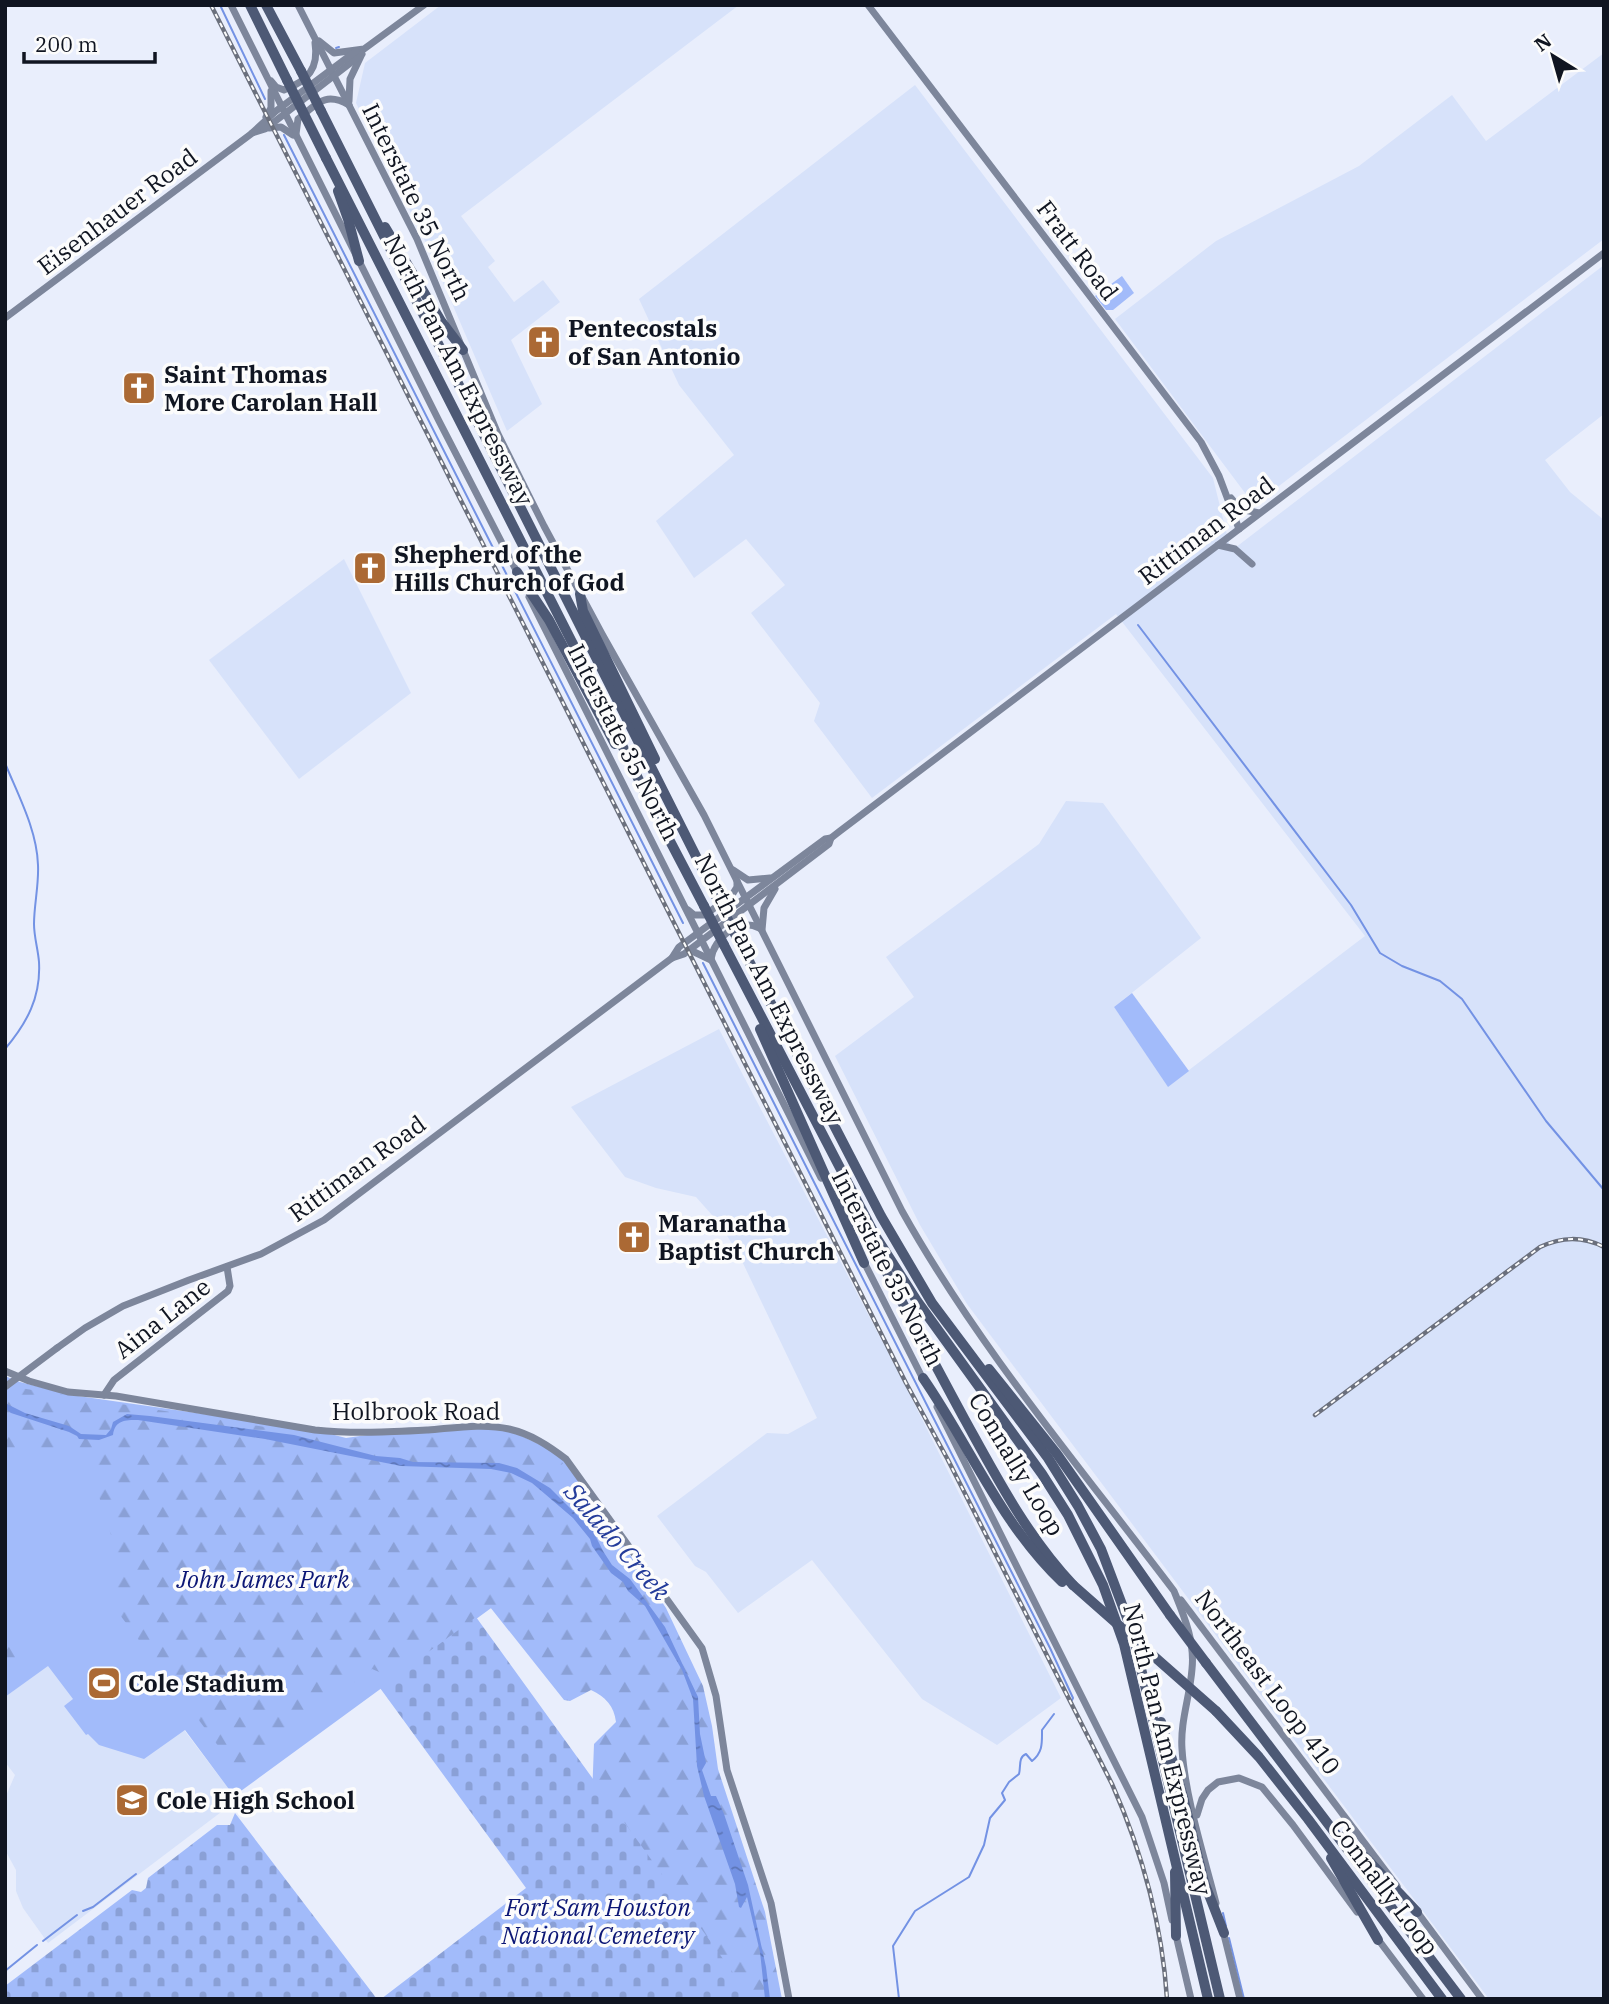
<svg xmlns="http://www.w3.org/2000/svg" width="1609" height="2004" font-family="'IBM Plex Serif',serif">
<defs>
<pattern id="forest-firs" width="22" height="20" patternUnits="userSpaceOnUse" patternTransform="scale(1.75)"><rect width="22" height="20" fill="#a2bbfa"/><path d="M5 1l3.5 6h-7zM16 11l3.5 6h-7z" fill="#8aa0d6"/></pattern>
<pattern id="cemetery-stones" width="16" height="16" patternUnits="userSpaceOnUse" patternTransform="scale(1.75)"><rect width="16" height="16" fill="#a2bbfa"/><path d="M2 7V4a2 2 0 0 1 4 0v3zM10 15v-3a2 2 0 0 1 4 0v3z" fill="#8aa0d6"/></pattern>
<pattern id="water-ripples" width="26" height="14" patternUnits="userSpaceOnUse" patternTransform="scale(1.75)"><rect width="26" height="14" fill="#7392e4"/><path d="M2 4q2-2 4 0t4 0M15 11q2-2 4 0t4 0" fill="none" stroke="#5d76b8"/></pattern>
</defs>
<rect width="100%" height="100%" fill="#e9eefc"/>
<g fill="#d7e2fa">
<path d="M 441,5 L 739,5 L 461,216 L 495,261 L 488,267 L 514,302 L 543,280 L 560,302 L 511,340 L 542,404 L 507,431 L 426,243 L 356,103 L 365,63 Z"/>
<path d="M 1604,53 L 1604,239 L 1254,505 L 1115,319 L 1216,241 L 1359,166 L 1452,95 L 1486,141 Z"/>
<path d="M 915,85 L 1213,478 L 1231,551 L 1604,265 L 1604,414 L 1545,460 L 1570,492 L 1604,520 L 1604,1999 L 1489,1999 L 967,1304 L 920,1225 L 835,1056 L 914,997 L 886,957 L 1039,844 L 1066,801 L 1103,803 L 1201,938 L 1114,1007 L 1168,1086 L 1365,936 L 1116,614 L 872,798 L 814,721 L 820,703 L 751,613 L 785,585 L 746,539 L 694,578 L 656,521 L 734,455 L 679,385 L 639,299 Z"/>
<path d="M 344,559 L 411,693 L 299,779 L 209,660 Z"/>
<path d="M 719,1029 L 906,1387 L 1061,1698 L 997,1745 L 922,1699 L 812,1560 L 738,1613 L 706,1572 L 695,1566 L 657,1516 L 767,1433 L 788,1434 L 817,1418 L 740,1257 L 720,1224 L 696,1197 L 656,1188 L 625,1177 L 571,1107 Z"/>
<path d="M 104,1624 L 237,1800 L 48,1943 L 23,1908 L 16,1891 L 16,1870 L 5,1850 L 5,1798 L 15,1775 L 5,1762 L 5,1697 Z"/>
</g>
<g fill="#a2bbfa">
<path d="M 1122,276 L 1134,293 L 1113,310 L 1106,310 L 1095,296 Z"/>
<path d="M 1132,993 L 1189,1071 L 1168,1087 L 1114,1007 Z"/>
<path d="M 5,1376 L 20,1382 L 71,1395 L 315,1430 L 346,1438 L 381,1433 L 504,1428 L 558,1453 L 609,1522 L 234,1796 L 185,1730 L 144,1759 L 99,1745 L 88,1734 L 86,1735 L 64,1706 L 73,1699 L 48,1666 L 5,1697 Z"/>
</g>
<g fill="url(#forest-firs)">
<path d="M 20,1388 L 340,1439 L 494,1431 C 523,1436 540,1445 563,1463 L 556,1473 L 562,1484 L 585,1488 L 666,1608 L 703,1686 L 712,1726 L 718,1769 L 765,1912 L 782,1999 L 654,1999 L 590,1850 L 594,1744 L 616,1722 C 614,1706 606,1697 591,1690 L 570,1701 L 564,1700 L 490,1607 L 389,1681 L 384,1674 L 372,1669 L 246,1763 L 231,1763 L 111,1603 L 116,1591 L 110,1550 L 111,1535 L 90,1468 L 82,1454 L 5,1453 L 5,1400 Z"/>
<path d="M 5,1623 L 14,1628 L 16,1639 L 30,1644 L 31,1656 L 5,1675 Z"/>
</g>
<g fill="url(#cemetery-stones)">
<path d="M 476,1617 L 752,1999 L 381,1999 L 526,1888 L 380,1688 Z"/>
<path d="M 235,1813 L 377,1999 L 5,1999 L 5,1986 L 132,1890 L 141,1892 L 146,1888 L 148,1878 L 217,1825 L 230,1825 Z"/>
</g>
<path fill="url(#water-ripples)" d="M 5,1403 L 25,1413 L 69,1426 L 81,1434 L 106,1435 L 111,1429 L 113,1422 L 127,1414 L 150,1416 L 294,1435 L 376,1456 L 400,1458 L 413,1462 L 499,1463 L 517,1468 L 550,1488 L 593,1531 L 603,1551 L 612,1565 L 630,1579 L 665,1627 L 698,1697 L 700,1734 L 706,1763 L 702,1770 L 711,1796 L 716,1796 L 724,1814 L 748,1885 L 766,1967 L 770,1999 L 765,1999 L 760,1952 L 747,1897 L 741,1908 L 739,1907 L 735,1884 L 704,1796 L 697,1766 L 693,1699 L 682,1670 L 645,1606 L 628,1591 L 623,1582 L 611,1573 L 592,1546 L 590,1539 L 573,1518 L 545,1494 L 532,1483 L 511,1473 L 491,1469 L 401,1466 L 265,1439 L 138,1420 C 125,1420 115,1420 113,1435 L 99,1440 L 79,1439 L 77,1436 L 69,1432 L 11,1413 L 5,1408 Z"/>
<g fill="none" stroke-linecap="round" stroke-linejoin="round">
<g stroke="#7392e4" stroke-width="2">
<path d="M 220,5 L 265,99"/>
<path d="M 336,48 L 339,47"/>
<path d="M 284,135 L 683,923"/>
<path d="M 1138,625 L 1351,905 L 1380,953 L 1402,966 L 1440,981 L 1462,999 L 1546,1121 L 1604,1190"/>
<path d="M 5,763 C 18,795 37,830 38,865 C 39,885 34,905 34,924 C 34,937 38,949 39,962 C 41,997 27,1023 5,1049"/>
<path d="M 703,963 L 1050,1648 L 1073,1698 L 1072,1700"/>
<path d="M 83,1911 L 93,1907 L 136,1874"/>
<path d="M 1223,1913 L 1226,1926"/>
<path d="M 1229,1938 L 1244,1999"/>
<path d="M 43,1941 L 77,1915"/>
<path d="M 5,1971 L 37,1945"/>
<path d="M 899,1999 L 893,1946 L 915,1911 L 969,1877 L 984,1845 L 990,1818 L 1005,1800 L 1002,1793 L 1009,1782 L 1019,1774 C 1021,1767 1018,1757 1026,1754 L 1032,1761 C 1043,1752 1042,1743 1042,1730 L 1054,1714"/>
</g>
<g stroke="#7d869b" stroke-width="7">
<path d="M 231,5 L 439,421 L 518,574"/>
<path d="M 298,5 L 417,239 L 498,434 L 544,526 L 602,634 L 704,815 L 902,1211 C 978,1347 1080,1467 1174,1591 C 1184,1616 1195,1641 1192,1669 C 1190,1696 1180,1722 1182,1749 C 1185,1797 1204,1856 1216,1903"/>
<path d="M 868,5 L 1201,442 L 1219,476 L 1239,529"/>
<path d="M 319,41 L 334,53 L 364,49 L 424,5"/>
<path d="M 271,81 L 276,87 L 284,90 C 308,81 319,68 315,43"/>
<path d="M 349,101 L 350,79 L 361,56"/>
<path d="M 266,117 L 271,108 L 271,91"/>
<path d="M 269,128 L 281,127 L 293,135"/>
<path d="M 252,133 L 265,129 L 362,54"/>
<path d="M 296,134 L 298,119 C 317,104 325,91 349,105"/>
<path d="M 5,318 L 251,134 L 276,111 L 356,51"/>
<path d="M 1231,498 L 1240,509 L 1259,513"/>
<path d="M 1218,545 L 1235,549 L 1252,564"/>
<path d="M 529,597 L 821,1178"/>
<path d="M 733,870 L 748,880 L 770,878"/>
<path d="M 688,910 L 694,915 L 705,915 L 732,895 L 737,887 L 737,881"/>
<path d="M 762,930 L 764,908 L 775,889"/>
<path d="M 690,950 L 711,960"/>
<path d="M 672,958 L 679,947 L 825,839 L 831,838 L 840,831 L 1604,253"/>
<path d="M 711,959 C 714,938 739,917 759,928"/>
<path d="M 863,1260 L 924,1381"/>
<path d="M 57,1348 L 85,1328 L 123,1306 L 189,1280 L 261,1254 L 324,1220 L 672,958 L 684,954 L 829,844 L 831,838"/>
<path d="M 5,1371 L 29,1381 L 68,1392 L 116,1396 L 315,1430 C 353,1434 390,1432 428,1430 C 454,1428 484,1423 509,1429 C 531,1434 549,1446 566,1459 L 702,1648 L 716,1696 L 727,1770 L 771,1903 L 789,1999"/>
<path d="M 104,1395 L 114,1380 L 228,1291 L 230,1286 L 227,1267"/>
<path d="M 937,1407 L 1142,1817 L 1164,1883 L 1172,1920"/>
<path d="M 1181,1600 L 1397,1886"/>
<path d="M 1197,1815 L 1202,1799 L 1208,1790 L 1218,1782 L 1239,1778 L 1262,1787 L 1293,1825 L 1357,1912"/>
<path d="M 1415,1909 L 1482,1999"/>
<path d="M 1175,1931 L 1191,1999"/>
<path d="M 1223,1931 L 1240,1999"/>
<path d="M 1377,1938 L 1423,1999"/>
</g>
<g stroke="#4d5975" stroke-width="10">
<path d="M 250,5 L 287,80"/>
<path d="M 266,5 L 301,71"/>
<path d="M 321,111 L 716,896"/>
<path d="M 326,158 L 576,650 L 649,801 L 704,906"/>
<path d="M 338,191 L 348,219 L 359,261"/>
<path d="M 385,227 L 441,321 L 463,350"/>
<path d="M 517,572 L 549,620 L 615,744"/>
<path d="M 580,594 L 583,611 L 655,759"/>
<path d="M 736,936 L 881,1216 L 932,1303 L 1048,1458 L 1078,1506 L 1101,1549 L 1132,1631 L 1220,1999"/>
<path d="M 724,945 L 876,1237 L 917,1301 L 1042,1474 L 1068,1515 L 1103,1585 L 1124,1644 L 1208,1999"/>
<path d="M 760,1029 L 864,1263"/>
<path d="M 863,1225 C 895,1291 930,1355 965,1420 C 997,1478 1027,1536 1073,1585"/>
<path d="M 989,1369 L 1057,1454 L 1170,1615"/>
<path d="M 923,1378 C 970,1446 1001,1524 1062,1582"/>
<path d="M 1206,1663 L 1461,1999"/>
<path d="M 1216,1711 L 1259,1757 L 1308,1819 L 1442,1999"/>
<path d="M 1161,1722 L 1183,1797 L 1204,1882 L 1224,1933"/>
<path d="M 1345,1836 L 1417,1912"/>
<path d="M 1331,1858 L 1378,1940"/>
<path d="M 1175,1872 L 1176,1936"/>
</g>
<g stroke="#6b707d" stroke-width="4.5">
<g id="rail">
<path d="M 211,5 L 906,1383 L 948,1460 L 1112,1784 C 1143,1854 1162,1923 1167,1999"/>
<path d="M 1315,1415 L 1540,1247 C 1562,1237 1582,1236 1604,1247"/>
</g>
</g>
<use href="#rail" stroke="#fcfcfc" stroke-width="2" stroke-dasharray="5" stroke-linecap="butt"/>
<path stroke="#7d869b" stroke-width="7" d="M 5,1387 L 57,1348"/>
<g stroke="#4d5975" stroke-width="10">
<path d="M 301,71 L 321,111"/>
<path d="M 287,80 L 326,158"/>
<path d="M 716,896 L 736,936"/>
<path d="M 704,906 L 724,945"/>
<path d="M 1073,1585 L 1216,1711"/>
<path d="M 1170,1615 L 1206,1663"/>
</g>
</g>
<defs>
<g id="church-square" transform="scale(1.75)"><rect x="-9" y="-9" width="18" height="18" rx="4" fill="#ab6934" stroke="#fcfcfc"/><path d="M-1.2-6h2.4v3.5h3.3v2.4h-3.3V6h-2.4V-.1h-3.3v-2.4h3.3Z" fill="#fff"/></g>
<g id="stadium-square" transform="scale(1.75)"><rect x="-9" y="-9" width="18" height="18" rx="4" fill="#ab6934" stroke="#fcfcfc"/><path d="M0-5a6.5 5 0 1 0 0 10a6.5 5 0 1 0 0-10ZM-3.5-1.8h7v3.6h-7Z" fill="#fff"/></g>
<g id="school-square" transform="scale(1.75)"><rect x="-9" y="-9" width="18" height="18" rx="4" fill="#ab6934" stroke="#fcfcfc"/><path d="M0-5L7-2L0 1L-7-2ZM-4 1L0 2.5L4 1V4Q0 6-4 4Z" fill="#fff"/></g>
</defs>
<g fill-rule="evenodd">
<use href="#church-square" x="544" y="342"/>
<use href="#church-square" x="139" y="388"/>
<use href="#church-square" x="370" y="568"/>
<use href="#church-square" x="634" y="1237"/>
<use href="#stadium-square" x="104" y="1683"/>
<use href="#school-square" x="132" y="1800"/>
</g>
<g text-anchor="middle" dominant-baseline="central" stroke-width="7" stroke-linejoin="round" paint-order="stroke">
<g font-size="24" fill="#101521" stroke="#fcfcfc">
<text transform="translate(417 202) rotate(64)">Interstate 35 North</text>
<text transform="translate(117 211) rotate(-37)">Eisenhauer Road</text>
<text transform="translate(1078 250) rotate(53)">Fratt Road</text>
<text transform="translate(459 370) rotate(63)">North Pan Am Expressway</text>
<text transform="translate(1206 530) rotate(-37)">Rittiman Road</text>
<text transform="translate(624 742) rotate(63)">Interstate 35 North</text>
<text transform="translate(770 989) rotate(63)">North Pan Am Expressway</text>
<text transform="translate(357 1168) rotate(-36)">Rittiman Road</text>
<text transform="translate(888 1268) rotate(63)">Interstate 35 North</text>
<text transform="translate(162 1318) rotate(-38)">Aina Lane</text>
<text x="416" y="1411">Holbrook Road</text>
<text transform="translate(1017 1464) rotate(59)">Connally Loop</text>
<text transform="translate(1268 1682) rotate(53)">Northeast Loop 410</text>
<text transform="translate(1168 1749) rotate(76)">North Pan Am Expressway</text>
<text transform="translate(1385 1887) rotate(53)">Connally Loop</text>
</g>
<g font-size="24" font-weight="bold" fill="#101521" stroke="#fcfcfc" text-anchor="start">
<text x="568" y="328">Pentecostals<tspan x="568" dy="28">of San Antonio</tspan></text>
<text x="164" y="374">Saint Thomas<tspan x="164" dy="28">More Carolan Hall</tspan></text>
<text x="394" y="554">Shepherd of the<tspan x="394" dy="28">Hills Church of God</tspan></text>
<text x="658" y="1223">Maranatha<tspan x="658" dy="28">Baptist Church</tspan></text>
<text x="128" y="1683">Cole Stadium</text>
<text x="156" y="1800">Cole High School</text>
</g>
<g font-size="24" font-style="italic" fill="#0c1776" stroke="#fcfcfc">
<text x="263" y="1579">John James Park</text>
<text x="598" y="1907">Fort Sam Houston<tspan x="598" dy="28">National Cemetery</tspan></text>
</g>
<g font-size="26" font-style="italic" fill="#233b9a" stroke="#fcfcfc">
<text transform="translate(618 1541) rotate(49)">Salado Creek</text>
</g>
</g>
<rect width="1609" height="2004" fill="none" stroke="#101521" stroke-width="14"/>
<g transform="translate(1553 56) rotate(323)" stroke="#fcfcfc" stroke-width="5" paint-order="stroke">
<path d="M0-5L12 26L0 18L-12 26Z" fill="#101521"/>
<text y="-10" font-size="19" font-weight="bold" text-anchor="middle" fill="#101521">N</text>
</g>
<path d="M24 52v10h131v-10" fill="none" stroke="#101521" stroke-width="3.5"/>
<text x="35" y="52" font-size="21" fill="#101521" stroke="#fcfcfc" stroke-width="5" paint-order="stroke">200 m</text>
</svg>
